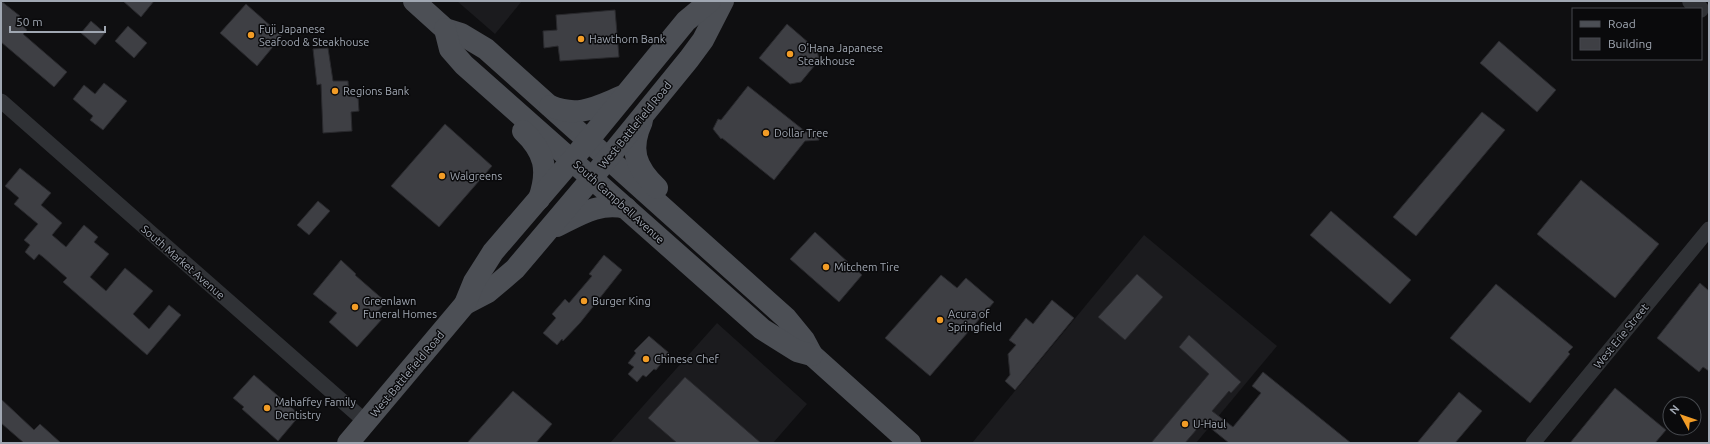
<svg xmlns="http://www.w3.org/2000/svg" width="1710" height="444" font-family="Ubuntu,sans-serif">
<rect width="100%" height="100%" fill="#0f0f11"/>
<g fill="#1b1b1e">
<path d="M 457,1 L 522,1 L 495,34 Z"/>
<path d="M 1144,235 L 1277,346 L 1196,443 L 972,443 Z"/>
<path d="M 717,323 L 807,404 L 773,443 L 610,443 Z"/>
</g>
<g fill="#3e3f44" stroke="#29292d">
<path d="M 1,1 L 20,16 L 16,20 L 27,30 L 23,34 L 67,72 L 54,87 L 1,42 Z"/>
<path d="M 123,1 L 154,1 L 141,17 Z"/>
<path d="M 246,4 L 282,36 L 257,66 L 220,33 Z"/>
<path d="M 615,10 L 619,57 L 560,61 L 558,46 L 544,48 L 543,31 L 557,30 L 556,15 Z"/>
<path d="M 91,21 L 105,33 L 95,45 L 81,33 Z"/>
<path d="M 787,24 L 817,50 L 819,60 L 801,82 L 790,84 L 759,58 Z"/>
<path d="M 128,26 L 147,43 L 134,58 L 115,41 Z"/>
<path d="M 1499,41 L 1556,90 L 1537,112 L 1480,63 Z"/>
<path d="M 328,48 L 333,81 L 348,81 L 349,96 L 358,97 L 359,111 L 351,112 L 352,131 L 323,133 L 321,84 L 317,85 L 313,49 Z"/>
<path d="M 104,83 L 127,101 L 103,130 L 90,120 L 93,116 L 73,99 L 84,85 L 95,94 Z"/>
<path d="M 748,86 L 806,132 L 818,130 L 819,140 L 805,141 L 774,180 L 722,138 L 721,139 L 713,129 L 718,119 L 721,120 Z"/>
<path d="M 1482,112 L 1505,130 L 1416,236 L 1393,217 Z"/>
<path d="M 445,124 L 492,166 L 439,227 L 391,186 Z"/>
<path d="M 20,168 L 51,193 L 41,205 L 62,223 L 52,235 L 66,247 L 84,225 L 98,237 L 94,242 L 109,254 L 90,277 L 106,291 L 125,268 L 153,291 L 133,314 L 149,329 L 169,305 L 181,315 L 147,355 L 63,282 L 67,278 L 43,257 L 39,254 L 34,260 L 25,252 L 30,245 L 24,240 L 38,224 L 14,204 L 19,198 L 5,186 Z"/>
<path d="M 1581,180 L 1659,244 L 1615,298 L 1537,234 Z"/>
<path d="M 318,201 L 330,211 L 309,235 L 297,225 Z"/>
<path d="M 1331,211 L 1411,280 L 1390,304 L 1310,235 Z"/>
<path d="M 815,232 L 862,275 L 839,302 L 790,259 Z"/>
<path d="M 604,255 L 622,270 L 580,323 L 563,341 L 562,339 L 557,345 L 543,333 L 556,318 L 552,314 L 565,299 L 569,303 L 592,276 L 589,274 Z"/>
<path d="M 341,260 L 356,274 L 355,275 L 386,302 L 377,312 L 383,318 L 357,347 L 329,322 L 337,313 L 313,294 Z"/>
<path d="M 1137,274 L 1163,297 L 1125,340 L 1098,317 Z"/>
<path d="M 941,275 L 957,288 L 966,278 L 994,302 L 930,376 L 885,338 Z"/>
<path d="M 1700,283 L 1709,291 L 1709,371 L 1703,367 L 1699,372 L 1657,338 Z"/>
<path d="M 1496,284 L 1573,347 L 1568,352 L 1570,354 L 1530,403 L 1450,338 Z"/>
<path d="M 1052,300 L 1074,318 L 1015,390 L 1005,381 L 1010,375 L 1008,354 L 1016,345 L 1009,340 L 1026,318 L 1033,324 Z"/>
<path d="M 1189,335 L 1241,382 L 1231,393 L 1229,391 L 1212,411 L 1233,427 L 1261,393 L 1252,386 L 1263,372 L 1351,443 L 1229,443 L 1203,422 L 1185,443 L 1151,443 L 1209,374 L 1179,347 Z"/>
<path d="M 649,336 L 669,353 L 656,370 L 654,369 L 646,377 L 643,375 L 637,382 L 628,374 L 634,367 L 628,363 L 636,353 L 634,351 Z"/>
<path d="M 254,375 L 300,415 L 278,441 L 242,409 L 244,407 L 233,398 Z"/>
<path d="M 685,377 L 761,443 L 677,443 L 648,418 Z"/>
<path d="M 1615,388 L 1666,430 L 1655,443 L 1570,443 Z"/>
<path d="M 513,391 L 552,424 L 536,443 L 467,443 Z"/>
<path d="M 1459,392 L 1482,411 L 1455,443 L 1417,443 Z"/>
<path d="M 1,399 L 34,430 L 40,424 L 61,443 L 24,443 L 1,423 Z"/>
</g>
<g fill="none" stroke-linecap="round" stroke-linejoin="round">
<g stroke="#303236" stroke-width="15">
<path d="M 1,101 L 366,422"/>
<path d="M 1533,443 L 1709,229"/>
</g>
<path stroke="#303236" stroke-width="18" d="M 1691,1 L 1700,9"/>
<g stroke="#4c4f55" stroke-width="22">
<path d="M 414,1 L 445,29 L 461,34 L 486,49 L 786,318 L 804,340 L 812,355 L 910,443"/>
<path d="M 445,29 L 450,49 L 464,65 L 762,329 L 797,351 L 812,355"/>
<path d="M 550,106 C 579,118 596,107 623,96"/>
<path d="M 642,121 C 629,149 635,167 657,188"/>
<path d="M 523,131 C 545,152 549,170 539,199"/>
<path d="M 557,226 C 579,215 601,201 626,208"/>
<path d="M 465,304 L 488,292 L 515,269 L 592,178 L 689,59 L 703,40 L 723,1"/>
<path d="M 348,443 L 465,304 L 474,282 L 493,252 L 572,160 L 686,21 L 710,1"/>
</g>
</g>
<g fill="#f29c26" stroke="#0a0a0c" stroke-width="1.5">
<circle cx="251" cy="35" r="4"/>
<circle cx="581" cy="39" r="4"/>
<circle cx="790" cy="54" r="4"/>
<circle cx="335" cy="91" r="4"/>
<circle cx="766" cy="133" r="4"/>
<circle cx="442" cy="176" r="4"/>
<circle cx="826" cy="267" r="4"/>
<circle cx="584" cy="301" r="4"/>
<circle cx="355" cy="307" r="4"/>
<circle cx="940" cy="320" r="4"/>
<circle cx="646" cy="359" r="4"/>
<circle cx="267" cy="408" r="4"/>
<circle cx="1185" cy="424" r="4"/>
</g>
<g text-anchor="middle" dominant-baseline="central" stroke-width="3" stroke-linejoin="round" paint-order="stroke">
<g font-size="11" fill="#a0a7b2" stroke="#0a0a0c" text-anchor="start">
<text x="259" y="29">Fuji Japanese<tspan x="259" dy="13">Seafood &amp; Steakhouse</tspan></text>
<text x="589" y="39">Hawthorn Bank</text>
<text x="798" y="48">O'Hana Japanese<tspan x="798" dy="13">Steakhouse</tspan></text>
<text x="343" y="91">Regions Bank</text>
<text x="774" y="133">Dollar Tree</text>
<text x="450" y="176">Walgreens</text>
<text x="834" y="267">Mitchem Tire</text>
<text x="363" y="301">Greenlawn<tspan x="363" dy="13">Funeral Homes</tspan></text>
<text x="592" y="301">Burger King</text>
<text x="948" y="314">Acura of<tspan x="948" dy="13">Springfield</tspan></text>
<text x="654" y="359">Chinese Chef</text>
<text x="275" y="402">Mahaffey Family<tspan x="275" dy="13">Dentistry</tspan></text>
<text x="1193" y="424">U-Haul</text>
</g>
<g font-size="11" fill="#a0a7b2" stroke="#0a0a0c">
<text transform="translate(635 125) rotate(-51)">West Battlefield Road</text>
<text transform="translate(619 202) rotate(42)">South Campbell Avenue</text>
<text transform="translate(183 262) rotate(41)">South Market Avenue</text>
<text transform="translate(1621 336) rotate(-51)">West Erie Street</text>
<text transform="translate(407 374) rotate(-50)">West Battlefield Road</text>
</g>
</g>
<rect width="1710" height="444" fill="none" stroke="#a0a7b2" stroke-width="4"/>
<rect x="1572" y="8" width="130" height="52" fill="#0a0a0c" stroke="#46494e"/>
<rect x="1580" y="21" width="20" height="6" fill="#4c4f55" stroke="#46494e"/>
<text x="1608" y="28" font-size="12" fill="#a0a7b2">Road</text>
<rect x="1580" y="38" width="20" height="12" fill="#3e3f44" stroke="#46494e"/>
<text x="1608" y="48" font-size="12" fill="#a0a7b2">Building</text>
<g transform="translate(1682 416) rotate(310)"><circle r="19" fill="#0a0a0c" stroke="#46494e"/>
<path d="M0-3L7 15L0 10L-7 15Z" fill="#f29c26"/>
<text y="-6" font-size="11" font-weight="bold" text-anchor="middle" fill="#a0a7b2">N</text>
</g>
<path d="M10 26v6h95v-6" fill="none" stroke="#a0a7b2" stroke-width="2"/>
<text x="16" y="26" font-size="12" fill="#a0a7b2" stroke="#0a0a0c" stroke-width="3" paint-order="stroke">50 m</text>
</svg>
